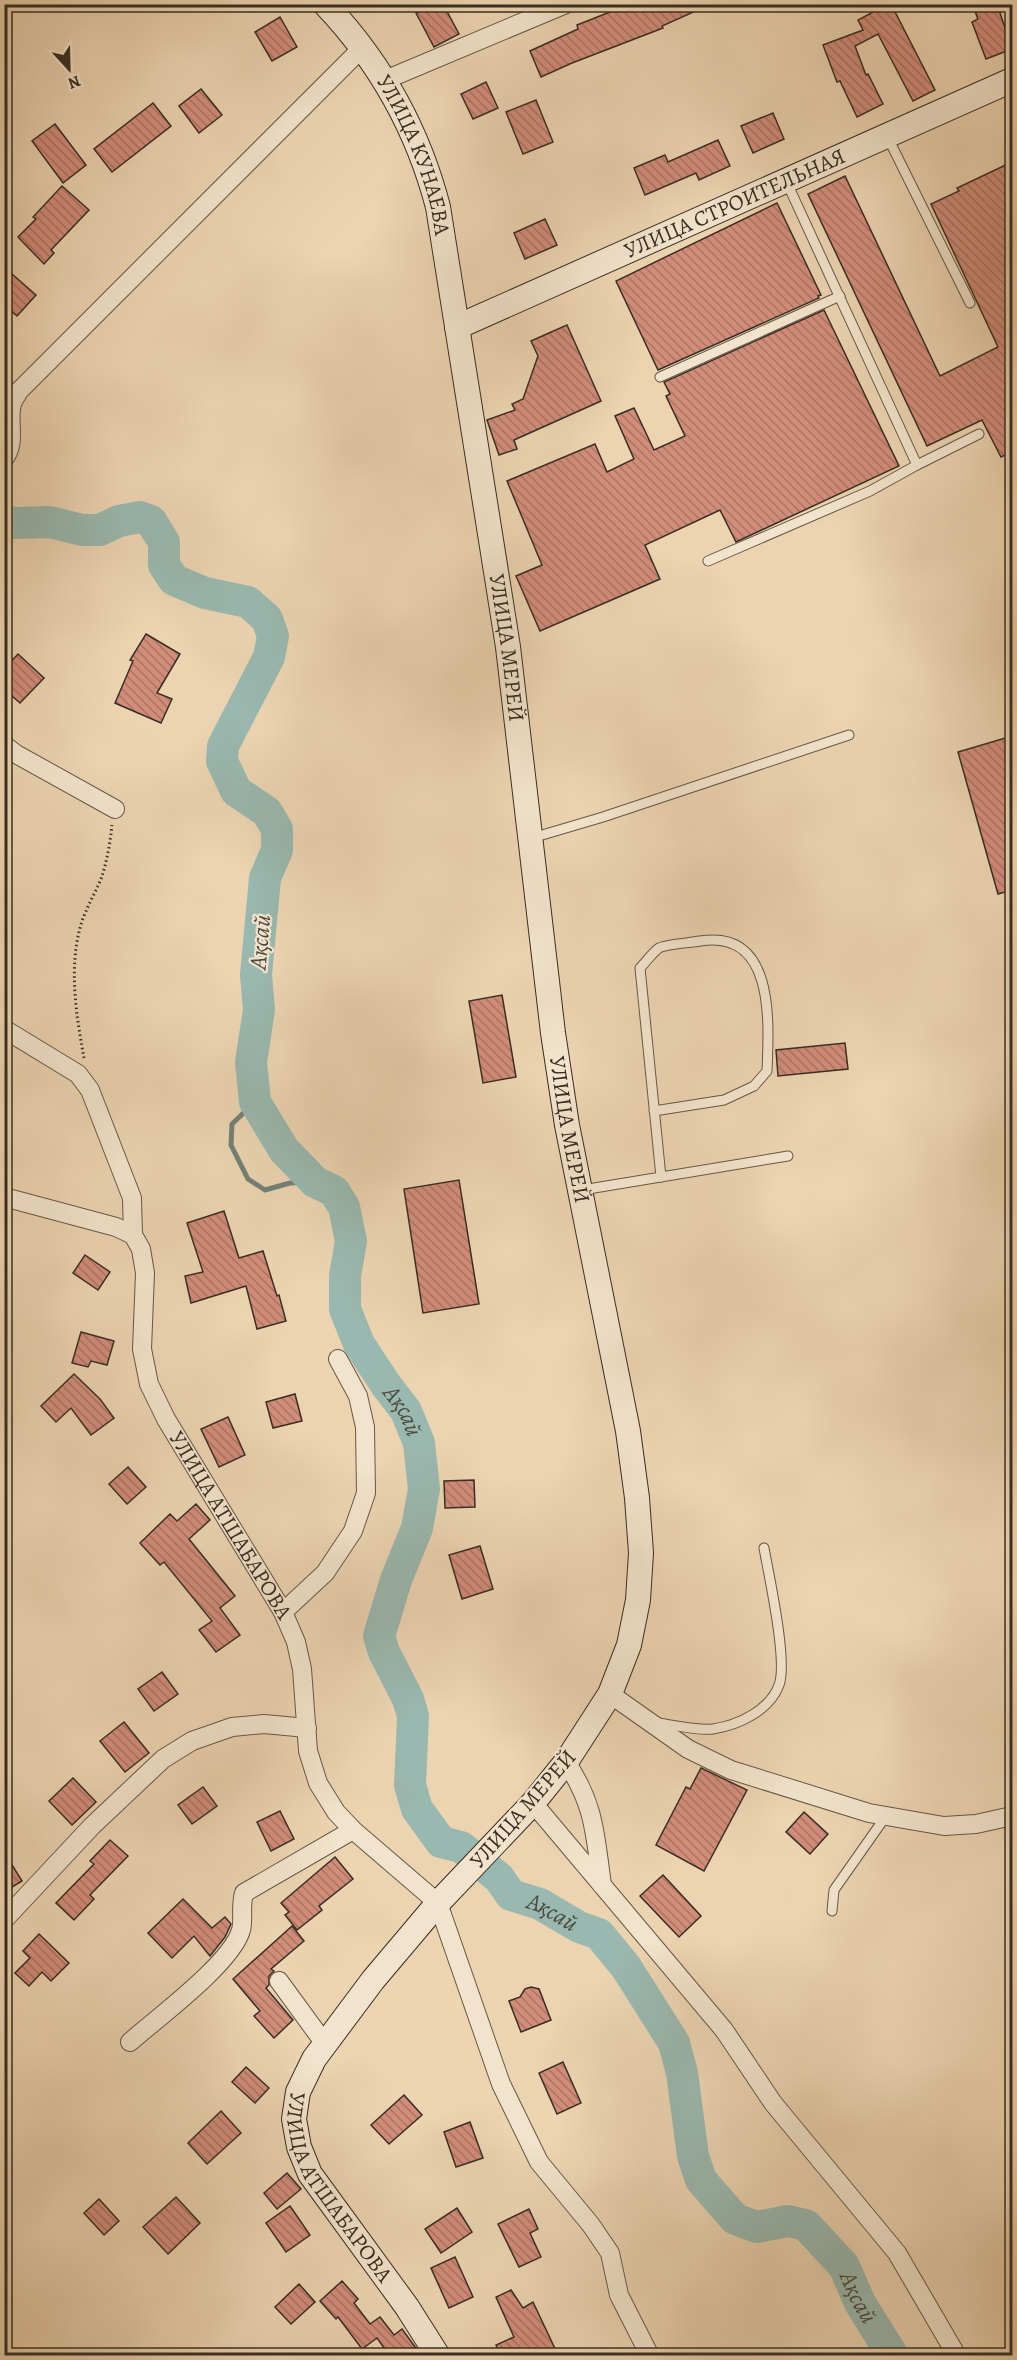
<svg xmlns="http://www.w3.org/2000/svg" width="1017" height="2360" font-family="Alegreya,serif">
<defs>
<pattern id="building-back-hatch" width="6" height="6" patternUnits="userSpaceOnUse" patternTransform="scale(1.5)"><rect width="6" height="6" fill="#d28c7a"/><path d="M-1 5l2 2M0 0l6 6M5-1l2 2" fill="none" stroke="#ab7364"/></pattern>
</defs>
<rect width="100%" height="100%" fill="#ecd4b1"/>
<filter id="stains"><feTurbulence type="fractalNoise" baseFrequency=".00333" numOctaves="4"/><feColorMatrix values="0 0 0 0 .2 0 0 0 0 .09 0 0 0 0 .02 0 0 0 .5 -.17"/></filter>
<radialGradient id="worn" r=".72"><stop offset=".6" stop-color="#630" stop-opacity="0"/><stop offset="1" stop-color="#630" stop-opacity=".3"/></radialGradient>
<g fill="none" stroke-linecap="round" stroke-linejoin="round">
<path stroke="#728177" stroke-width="5" d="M 255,1102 L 232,1124 L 231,1145 L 248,1179 L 265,1190 L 290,1183 L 315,1182"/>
<path stroke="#99b8af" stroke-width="32" id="s1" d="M 4,520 L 14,523 L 50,522 L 82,530 L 100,530 L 119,521 L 140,517 L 151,521 L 164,542 L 164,565 L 174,580 L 205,593 L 248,602 L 267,619 L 273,636 L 269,657 L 223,746 L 222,761 L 236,791 L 267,812 L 277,829 L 277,850 L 265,878 L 256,975 L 259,1010 L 251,1062 L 255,1102 L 284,1150 L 315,1182 L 334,1191 L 344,1207 L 351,1241 L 345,1276 L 345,1309 L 359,1344 L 386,1385 L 406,1411 L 419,1443 L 424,1489 L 417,1528 L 396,1580 L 379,1636 L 384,1652 L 408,1699 L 413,1716 L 410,1785 L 417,1809 L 441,1842 L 461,1847 L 499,1878 L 511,1895 L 540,1904 L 579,1927 L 599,1934 L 626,1967 L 674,2043 L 682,2073 L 693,2156 L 701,2180 L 735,2219 L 757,2227 L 788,2221 L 806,2225 L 844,2266 L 860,2303 L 893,2356"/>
</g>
<g fill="url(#building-back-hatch)" stroke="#372e23" stroke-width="1.5">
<path d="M 432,4 L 443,4 L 459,34 L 434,47 L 416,13 Z"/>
<path d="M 630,4 L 711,4 L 662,26 L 663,28 L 572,63 L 541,77 L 530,51 L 578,29 L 577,25 Z"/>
<path d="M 888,4 L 891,4 L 935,90 L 913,101 L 878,34 L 855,46 L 866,75 L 868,74 L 883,104 L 857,117 L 840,81 L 837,82 L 823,45 L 863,30 L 858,20 Z"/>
<path d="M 972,4 L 997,4 L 1012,49 L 986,59 L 972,22 L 978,19 Z"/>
<path d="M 280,17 L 297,47 L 272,61 L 255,32 Z"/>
<path d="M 486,82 L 498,108 L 473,119 L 461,94 Z"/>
<path d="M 201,89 L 222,115 L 199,133 L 179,106 Z"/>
<path d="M 536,100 L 553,142 L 523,154 L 506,112 Z"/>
<path d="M 153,103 L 171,126 L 112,172 L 94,149 Z"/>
<path d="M 773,113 L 784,139 L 753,153 L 741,126 Z"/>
<path d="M 55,124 L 86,165 L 63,183 L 32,141 Z"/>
<path d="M 718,140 L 730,166 L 699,180 L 696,173 L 645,195 L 634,168 L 665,155 L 668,162 Z"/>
<path d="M 1012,162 L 1012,452 L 1001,457 L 982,420 L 927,446 L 808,194 L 845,176 L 940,376 L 998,347 L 931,204 L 959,191 L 957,188 Z"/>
<path d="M 62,186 L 89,210 L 51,250 L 54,253 L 44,264 L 18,237 L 36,219 L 33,217 Z"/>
<path d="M 777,203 L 821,295 L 818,296 L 819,298 L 658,370 L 616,281 Z"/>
<path d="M 545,219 L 557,245 L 525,259 L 514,233 Z"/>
<path d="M 4,267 L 36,295 L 17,316 L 4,305 Z"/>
<path d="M 824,310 L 899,466 L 736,542 L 720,510 L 645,545 L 660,579 L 540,631 L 516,576 L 542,565 L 507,481 L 595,444 L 607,472 L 634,459 L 615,416 L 634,408 L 654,450 L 685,436 L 666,396 L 670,394 L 664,382 Z"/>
<path d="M 567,325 L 601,401 L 514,440 L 517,449 L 499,455 L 487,420 L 515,410 L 512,404 L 523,399 L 538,356 L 531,341 Z"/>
<path d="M 146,634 L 180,654 L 157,693 L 172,699 L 161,723 L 115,703 L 133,661 L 130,660 Z"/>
<path d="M 18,654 L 44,678 L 20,703 L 4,689 L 4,669 Z"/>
<path d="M 1012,736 L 1012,890 L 998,894 L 958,752 Z"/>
<path d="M 502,995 L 516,1077 L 483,1083 L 469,1001 Z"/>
<path d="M 845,1043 L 848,1069 L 778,1076 L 776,1050 Z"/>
<path d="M 459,1180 L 479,1304 L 423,1313 L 404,1189 Z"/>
<path d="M 224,1211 L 239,1258 L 263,1251 L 277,1296 L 279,1295 L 286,1321 L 257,1329 L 246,1286 L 191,1303 L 185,1276 L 203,1272 L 187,1223 Z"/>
<path d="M 85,1255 L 110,1272 L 98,1290 L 73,1273 Z"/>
<path d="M 81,1332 L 114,1341 L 107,1365 L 91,1361 L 88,1367 L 72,1363 Z"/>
<path d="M 74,1374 L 100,1399 L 114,1418 L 91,1435 L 71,1408 L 56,1422 L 41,1406 Z"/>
<path d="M 295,1394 L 302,1421 L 273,1428 L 266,1402 Z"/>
<path d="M 228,1417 L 245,1455 L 219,1467 L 201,1429 Z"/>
<path d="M 128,1467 L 146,1487 L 127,1504 L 109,1484 Z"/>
<path d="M 474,1480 L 475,1507 L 445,1508 L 444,1481 Z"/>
<path d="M 196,1504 L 210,1520 L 189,1539 L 235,1596 L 220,1608 L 240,1635 L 216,1652 L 199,1630 L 212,1621 L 164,1562 L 160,1565 L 140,1543 L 170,1514 L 177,1521 Z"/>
<path d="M 480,1546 L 493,1589 L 462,1599 L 449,1555 Z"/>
<path d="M 162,1672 L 178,1694 L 154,1711 L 138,1689 Z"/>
<path d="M 124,1722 L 149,1753 L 125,1772 L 100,1741 Z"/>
<path d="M 701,1768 L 747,1790 L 704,1871 L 656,1845 L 686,1787 L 690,1789 Z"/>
<path d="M 73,1778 L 96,1802 L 72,1825 L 49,1801 Z"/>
<path d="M 203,1787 L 217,1806 L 192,1824 L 178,1805 Z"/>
<path d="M 280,1811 L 294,1839 L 271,1851 L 257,1822 Z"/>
<path d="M 804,1812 L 828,1834 L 810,1854 L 786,1832 Z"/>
<path d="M 110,1840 L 128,1856 L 90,1895 L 94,1899 L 74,1920 L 56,1903 L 94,1864 L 90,1861 Z"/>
<path d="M 4,1852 L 22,1881 L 4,1892 Z"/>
<path d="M 335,1857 L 353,1879 L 319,1906 L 322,1910 L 297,1930 L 285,1915 L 289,1912 L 281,1903 Z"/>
<path d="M 663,1875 L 701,1916 L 679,1937 L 640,1896 Z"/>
<path d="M 183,1899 L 212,1928 L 225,1917 L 231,1924 L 225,1937 L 210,1956 L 194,1936 L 172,1958 L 148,1933 Z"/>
<path d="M 292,1926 L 304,1941 L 271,1969 L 274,1971 L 269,1976 L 269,1985 L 266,1988 L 293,2020 L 274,2038 L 254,2016 L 260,2011 L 233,1979 Z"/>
<path d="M 39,1934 L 69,1963 L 51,1981 L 42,1972 L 29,1986 L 15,1973 L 30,1958 L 23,1951 Z"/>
<path d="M 531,1987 L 539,1989 L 551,2020 L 521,2032 L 509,2001 L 520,1997 L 525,1989 Z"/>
<path d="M 563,2062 L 581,2103 L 557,2114 L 539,2073 Z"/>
<path d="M 246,2067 L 269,2088 L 255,2103 L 232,2082 Z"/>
<path d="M 404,2095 L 422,2115 L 389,2144 L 371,2125 Z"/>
<path d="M 221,2111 L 241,2133 L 207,2164 L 188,2143 Z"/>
<path d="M 470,2122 L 483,2158 L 456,2167 L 444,2132 Z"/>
<path d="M 287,2173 L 301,2189 L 277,2209 L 264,2193 Z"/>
<path d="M 176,2197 L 200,2223 L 168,2254 L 143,2227 Z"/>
<path d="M 99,2199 L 119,2221 L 104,2235 L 84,2213 Z"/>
<path d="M 290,2206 L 310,2235 L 286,2252 L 266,2223 Z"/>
<path d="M 457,2208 L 472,2232 L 441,2253 L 425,2229 Z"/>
<path d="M 529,2209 L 538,2229 L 530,2233 L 541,2257 L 519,2267 L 498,2224 Z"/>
<path d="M 455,2257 L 473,2297 L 449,2308 L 431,2268 Z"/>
<path d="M 342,2281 L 358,2299 L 354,2303 L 370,2324 L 380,2317 L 394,2335 L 402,2329 L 421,2355 L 389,2355 L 377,2338 L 362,2349 L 338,2317 L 336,2319 L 320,2301 Z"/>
<path d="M 299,2284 L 315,2302 L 291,2324 L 275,2307 Z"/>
<path d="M 511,2290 L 523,2308 L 533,2302 L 558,2355 L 501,2355 L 496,2345 L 514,2337 L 496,2297 Z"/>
</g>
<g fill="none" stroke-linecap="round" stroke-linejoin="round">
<g stroke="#645846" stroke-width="11">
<g id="lane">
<path d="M 888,138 L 970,303"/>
<path d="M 787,183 L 917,465"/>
<path d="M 660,377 L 840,296"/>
<path d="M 708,561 L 870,491 L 917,465 L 979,434"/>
<path d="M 532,838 L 603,817 L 849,735"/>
<path d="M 654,1111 L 724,1100 L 754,1086 L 767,1071 C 769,1021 775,929 700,941 C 690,943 667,944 659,948 C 652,953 646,962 640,968 L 661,1177"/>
<path d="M 582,1190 L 788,1156"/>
<path d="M 658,1723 C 673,1725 699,1731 713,1729 C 739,1725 770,1710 779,1685 C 788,1662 769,1576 764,1548"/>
<path d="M 832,1911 L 834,1890 L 886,1816"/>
</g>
</g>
<g stroke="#645846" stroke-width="20">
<g id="street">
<path d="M 385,80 L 566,4"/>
<path d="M 4,459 C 17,442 7,423 12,404 C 13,400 17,395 19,391 L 362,48"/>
<path d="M 4,745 L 16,754 L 115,809"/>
<path d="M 4,1029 L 78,1074 L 90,1090 L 132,1198 L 133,1235"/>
<path id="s2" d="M 4,1197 L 116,1227 L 133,1235 L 141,1249 L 145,1273 L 142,1349 L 149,1384 L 166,1419 L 283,1612 L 296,1642 L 302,1669 L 308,1751 L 318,1783 L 336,1812 L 353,1830 L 438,1903 L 501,2084 L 539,2162 L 591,2225 L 610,2253 L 619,2295 L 650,2356"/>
<path d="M 283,1612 L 325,1573 L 353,1531 L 366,1493 L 365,1427 L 358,1396 L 338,1359"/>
<path d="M 610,1694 L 688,1749 L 731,1770 L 869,1813 L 944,1826 L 976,1824 L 1012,1816"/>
<path d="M 566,1762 C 595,1805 595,1835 602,1885"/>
<path d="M 533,1803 L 724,2030 L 773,2103 L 897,2253 L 957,2356"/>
<path d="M 4,1920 L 92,1826 L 163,1759 L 192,1741 L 232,1727 L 264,1724 L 307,1728"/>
<path d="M 279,1981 L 325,2044"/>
<path d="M 130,2042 C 157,2018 232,1963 241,1930 C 244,1920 240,1907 244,1893 L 353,1830"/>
</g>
</g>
<g stroke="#372e23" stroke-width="26">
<g id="secondary">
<path id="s3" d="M 325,4 C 380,62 418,130 438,207 L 508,647 L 553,1033 L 567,1125 L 628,1431 L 637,1498 L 641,1553 L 638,1600 L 629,1645 L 610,1694 L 566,1762 L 533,1803 L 438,1903 L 373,1980 L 314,2059 L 298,2092 L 294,2119 L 299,2147 L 310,2174 L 407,2307 L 438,2356"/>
<path id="s4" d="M 457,327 L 1012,80"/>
</g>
</g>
<path stroke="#372e23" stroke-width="3" stroke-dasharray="1.5 3" stroke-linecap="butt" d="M 84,1058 C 76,1014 68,965 82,921 C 87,907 95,893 101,879 C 107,862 110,843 112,825"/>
<use href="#lane" stroke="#f3e3cc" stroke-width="9"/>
<use href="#street" stroke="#f3e3cc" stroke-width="18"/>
<use href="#secondary" stroke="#f3e3cc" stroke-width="24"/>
</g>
<g text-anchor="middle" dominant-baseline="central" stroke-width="4.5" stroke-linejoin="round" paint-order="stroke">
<g font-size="22" fill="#372e23" stroke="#f3e3cc">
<text stroke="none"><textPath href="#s3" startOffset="178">УЛИЦА КУНАЕВА</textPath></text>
<text stroke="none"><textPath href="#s4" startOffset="304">УЛИЦА СТРОИТЕЛЬНАЯ</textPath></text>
<text stroke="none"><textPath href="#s3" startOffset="681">УЛИЦА МЕРЕЙ</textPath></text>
<text stroke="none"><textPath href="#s3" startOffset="1167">УЛИЦА МЕРЕЙ</textPath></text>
<text stroke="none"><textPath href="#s2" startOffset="450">УЛИЦА АТШАБАРОВА</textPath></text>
<text transform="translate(523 1809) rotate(-49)">УЛИЦА МЕРЕЙ</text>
<text stroke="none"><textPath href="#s3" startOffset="2358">УЛИЦА АТШАБАРОВА</textPath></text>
</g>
<g font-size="24" font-style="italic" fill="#4b4a3f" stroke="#f3e3cc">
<text transform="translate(260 942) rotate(-85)">Ақсай</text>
<text stroke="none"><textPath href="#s1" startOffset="1204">Ақсай</textPath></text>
<text stroke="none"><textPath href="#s1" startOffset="1798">Ақсай</textPath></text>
<text stroke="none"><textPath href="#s1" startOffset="2338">Ақсай</textPath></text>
</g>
</g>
<rect width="1017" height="2360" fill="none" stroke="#ecd4b1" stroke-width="24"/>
<rect x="6" y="6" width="1005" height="2348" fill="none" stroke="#372e23" stroke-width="3"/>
<rect x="12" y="12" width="993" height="2336" fill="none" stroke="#372e23" stroke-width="1.5"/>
<g transform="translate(69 69) rotate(158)" stroke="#f3e3cc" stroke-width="4.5" paint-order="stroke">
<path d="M0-4.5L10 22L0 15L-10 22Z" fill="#372e23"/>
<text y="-9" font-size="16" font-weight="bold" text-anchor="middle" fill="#372e23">N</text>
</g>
<rect width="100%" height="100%" filter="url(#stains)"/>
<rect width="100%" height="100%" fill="url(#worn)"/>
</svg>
